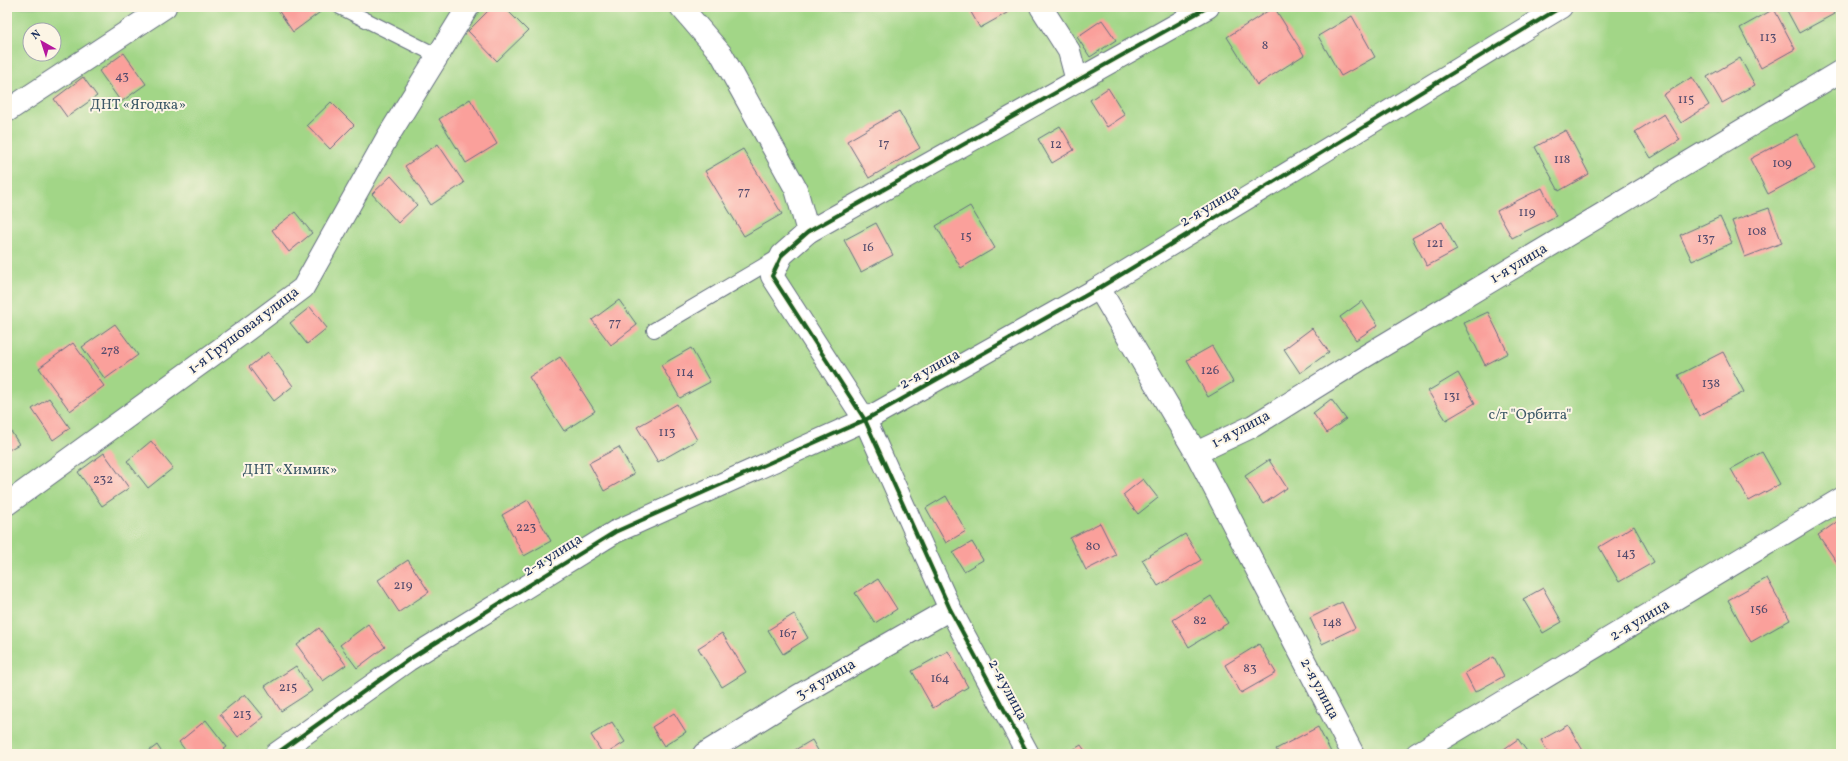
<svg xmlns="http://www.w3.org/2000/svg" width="1848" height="761" font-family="Vollkorn,serif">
<rect width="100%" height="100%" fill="#fcf5e5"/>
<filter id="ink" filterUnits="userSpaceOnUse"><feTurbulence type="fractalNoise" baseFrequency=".025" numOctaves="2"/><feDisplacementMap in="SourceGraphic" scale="8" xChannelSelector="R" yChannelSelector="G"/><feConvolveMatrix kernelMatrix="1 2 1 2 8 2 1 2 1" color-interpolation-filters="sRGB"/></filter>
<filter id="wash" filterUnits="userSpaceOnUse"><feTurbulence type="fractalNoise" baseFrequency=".012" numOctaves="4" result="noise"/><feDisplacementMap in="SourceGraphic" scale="16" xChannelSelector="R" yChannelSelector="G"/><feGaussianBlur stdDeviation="0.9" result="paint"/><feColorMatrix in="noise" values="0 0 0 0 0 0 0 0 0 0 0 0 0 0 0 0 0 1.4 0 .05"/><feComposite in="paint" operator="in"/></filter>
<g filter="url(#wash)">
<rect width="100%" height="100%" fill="#eadfbb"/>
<path fill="#a2d687" stroke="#5e8272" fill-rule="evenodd" d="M 7,7 L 1841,7 L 1841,754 L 7,754 ZM 30,30 L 54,30 L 54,54 L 30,54 Z"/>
<g id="blocks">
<g fill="#faa09b">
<path d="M 276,7 L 321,7 L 323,10 L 293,32 Z"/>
<path d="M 492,7 L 504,7 L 528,31 L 497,61 L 468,31 Z"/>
<path d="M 968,7 L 1012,7 L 1014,9 L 980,28 Z"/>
<path d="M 1274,7 L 1304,55 L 1257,85 L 1227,37 Z"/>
<path d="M 1785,7 L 1830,7 L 1834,14 L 1799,33 Z"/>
<path d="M 1774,9 L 1795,49 L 1761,68 L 1740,28 Z"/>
<path d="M 1352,16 L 1375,57 L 1341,76 L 1318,36 Z"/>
<path d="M 1102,20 L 1116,40 L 1090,57 L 1077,37 Z"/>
<path d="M 124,53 L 146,84 L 121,102 L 99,71 Z"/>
<path d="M 1740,58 L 1755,85 L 1722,103 L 1707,77 Z"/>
<path d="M 83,77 L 97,96 L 67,117 L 54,99 Z"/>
<path d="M 1692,77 L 1709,105 L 1681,123 L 1663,95 Z"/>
<path d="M 1108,88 L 1125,115 L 1107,127 L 1090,100 Z"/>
<path d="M 470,99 L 497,144 L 466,163 L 439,119 Z"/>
<path d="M 331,102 L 354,125 L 330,149 L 307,125 Z"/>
<path d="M 899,111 L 920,148 L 869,178 L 847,141 Z"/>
<path d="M 1664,114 L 1680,140 L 1651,158 L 1635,132 Z"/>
<path d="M 1060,126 L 1074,150 L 1052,163 L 1038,139 Z"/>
<path d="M 1566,130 L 1589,174 L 1559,191 L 1535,147 Z"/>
<path d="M 1797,134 L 1815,169 L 1768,194 L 1750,159 Z"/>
<path d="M 438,144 L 464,183 L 431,205 L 405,166 Z"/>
<path d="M 743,149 L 782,214 L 744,236 L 705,171 Z"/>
<path d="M 391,176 L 417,205 L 398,223 L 372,194 Z"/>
<path d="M 1542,188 L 1556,216 L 1512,238 L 1497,211 Z"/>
<path d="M 970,206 L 995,248 L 961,268 L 936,226 Z"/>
<path d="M 1769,208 L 1782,243 L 1745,257 L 1732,221 Z"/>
<path d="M 295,212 L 312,233 L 289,252 L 272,230 Z"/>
<path d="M 1720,217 L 1732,243 L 1692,261 L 1680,235 Z"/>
<path d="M 1442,222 L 1457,250 L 1427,266 L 1412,238 Z"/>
<path d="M 876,223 L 893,255 L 861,272 L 844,240 Z"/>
<path d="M 619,300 L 637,325 L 611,345 L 592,320 Z"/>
<path d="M 1362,301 L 1378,325 L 1356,340 L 1340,317 Z"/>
<path d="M 310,307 L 327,328 L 307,344 L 290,323 Z"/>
<path d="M 1488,312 L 1508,353 L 1485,365 L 1464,323 Z"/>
<path d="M 115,324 L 138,355 L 105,379 L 82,347 Z"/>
<path d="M 1312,328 L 1329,352 L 1300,373 L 1284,349 Z"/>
<path d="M 73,343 L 104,386 L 70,411 L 39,368 Z"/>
<path d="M 1212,346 L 1233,382 L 1208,397 L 1187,360 Z"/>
<path d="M 691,348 L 710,382 L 680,398 L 661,365 Z"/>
<path d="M 268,352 L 293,386 L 274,401 L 249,367 Z"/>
<path d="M 1723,352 L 1744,392 L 1699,416 L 1678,375 Z"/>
<path d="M 560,357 L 595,411 L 564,431 L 529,377 Z"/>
<path d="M 1458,373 L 1475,403 L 1446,420 L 1428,391 Z"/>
<path d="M 49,398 L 70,428 L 53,440 L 32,409 Z"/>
<path d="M 1331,399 L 1346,419 L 1327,433 L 1313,413 Z"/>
<path d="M 677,404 L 697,440 L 658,462 L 637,427 Z"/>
<path d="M 7,425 L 19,444 L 7,451 Z"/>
<path d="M 151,441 L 173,468 L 148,488 L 127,461 Z"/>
<path d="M 619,447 L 634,474 L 604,491 L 589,463 Z"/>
<path d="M 1762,452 L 1780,484 L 1749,501 L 1731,469 Z"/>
<path d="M 104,453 L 129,488 L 102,506 L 78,472 Z"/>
<path d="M 1269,460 L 1287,488 L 1263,504 L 1245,476 Z"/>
<path d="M 1143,479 L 1158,498 L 1138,514 L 1123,495 Z"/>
<path d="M 946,496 L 966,531 L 946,543 L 926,508 Z"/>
<path d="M 528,500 L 551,541 L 524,556 L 502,515 Z"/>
<path d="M 1841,519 L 1841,563 L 1839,565 L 1818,535 Z"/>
<path d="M 1100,523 L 1116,555 L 1086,570 L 1070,538 Z"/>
<path d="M 1634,526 L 1654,562 L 1619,582 L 1599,547 Z"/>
<path d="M 1185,534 L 1201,560 L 1158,586 L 1142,560 Z"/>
<path d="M 972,542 L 983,560 L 964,571 L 953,553 Z"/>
<path d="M 408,560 L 429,592 L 399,612 L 378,580 Z"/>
<path d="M 1767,578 L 1790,620 L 1751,642 L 1728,600 Z"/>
<path d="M 878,579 L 897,609 L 875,623 L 855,593 Z"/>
<path d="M 1543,588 L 1562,622 L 1543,633 L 1523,599 Z"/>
<path d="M 1211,596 L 1228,623 L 1189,647 L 1173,620 Z"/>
<path d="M 1342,602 L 1355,628 L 1322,644 L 1310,618 Z"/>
<path d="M 794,614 L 808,638 L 783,654 L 768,630 Z"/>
<path d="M 368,624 L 385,647 L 357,668 L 340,645 Z"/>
<path d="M 319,628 L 346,665 L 323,681 L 297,645 Z"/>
<path d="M 722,633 L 746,672 L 722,687 L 698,648 Z"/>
<path d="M 1259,644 L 1276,673 L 1241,693 L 1225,665 Z"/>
<path d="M 948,651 L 968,687 L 933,708 L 912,671 Z"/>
<path d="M 1494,657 L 1504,676 L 1475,692 L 1465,673 Z"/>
<path d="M 296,666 L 312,691 L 281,711 L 265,686 Z"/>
<path d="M 245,694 L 264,717 L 238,737 L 220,714 Z"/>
<path d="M 674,713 L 686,732 L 664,746 L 652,727 Z"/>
<path d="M 206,720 L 227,747 L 217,754 L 188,754 L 179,742 Z"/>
<path d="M 612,722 L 625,742 L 606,754 L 603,754 L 591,735 Z"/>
<path d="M 1568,725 L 1585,754 L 1549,754 L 1541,740 Z"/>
<path d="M 1318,727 L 1332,754 L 1279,754 L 1276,749 Z"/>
<path d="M 1518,739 L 1529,754 L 1497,754 Z"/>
<path d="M 812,740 L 820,754 L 788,754 Z"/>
<path d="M 157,745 L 163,754 L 145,754 Z"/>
<path d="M 1081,745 L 1087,754 L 1066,754 Z"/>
</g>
</g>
</g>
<g filter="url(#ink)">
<use href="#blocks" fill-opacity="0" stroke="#636d7f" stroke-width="1"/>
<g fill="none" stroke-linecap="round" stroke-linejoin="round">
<g stroke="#636d7f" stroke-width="16">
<g id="service">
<path d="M 340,7 L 438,56"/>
<path d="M 654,330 L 780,256"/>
</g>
</g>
<g stroke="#636d7f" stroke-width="24">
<g id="minor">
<path d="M 681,7 L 722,55 L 796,189 L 808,232"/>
<path d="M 1041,7 L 1069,51 L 1077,81"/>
<path d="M 7,111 L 165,7"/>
<path d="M 1099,288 L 1196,453 L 1353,754"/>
<path d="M 1196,453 L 1253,426 L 1364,357 L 1841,71"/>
<path d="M 7,504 L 244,332 L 303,288 L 387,138 L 468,7"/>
<path d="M 276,754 L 408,660 L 615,532 L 865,420 L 1099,288 L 1561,7"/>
<path d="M 704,754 L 798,696 L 950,609"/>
<path d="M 1028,754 L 950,609 L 865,420 L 772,276 L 782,255 L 808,232 L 1208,7"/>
<path d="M 1417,754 L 1841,499"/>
</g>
</g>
<use href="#service" stroke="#fff" stroke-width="14"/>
<use href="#minor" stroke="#fff" stroke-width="22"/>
<g stroke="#fcf5e5" stroke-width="6">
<g id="cycleway">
<path d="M 276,754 L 408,660 L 615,532 L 865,420 L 1099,288 L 1561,7"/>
<path d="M 1028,754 L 950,609 L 865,420 L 772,276 L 782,255 L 808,232 L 1208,7"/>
</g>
</g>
<use href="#cycleway" stroke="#1b5e20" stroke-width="4"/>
</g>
</g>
<g text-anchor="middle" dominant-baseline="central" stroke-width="4" stroke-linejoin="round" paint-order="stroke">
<g font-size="13" fill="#534b6d">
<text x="1768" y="38">113</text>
<text x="1265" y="46">8</text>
<text x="122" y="77">43</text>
<text x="1686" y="100">115</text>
<text x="884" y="144">17</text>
<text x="1056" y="145">12</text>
<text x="1562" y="160">118</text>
<text x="1782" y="164">109</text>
<text x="744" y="192">77</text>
<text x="1527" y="213">119</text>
<text x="1757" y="232">108</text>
<text x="966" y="237">15</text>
<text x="1706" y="239">137</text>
<text x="1435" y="244">121</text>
<text x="868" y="248">16</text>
<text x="615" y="323">77</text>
<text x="110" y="351">278</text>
<text x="1210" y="371">126</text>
<text x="685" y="373">114</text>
<text x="1711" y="384">138</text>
<text x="1452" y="397">131</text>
<text x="667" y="433">113</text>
<text x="103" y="480">232</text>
<text x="526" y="528">223</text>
<text x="1093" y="547">80</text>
<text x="1626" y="554">143</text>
<text x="403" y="586">219</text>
<text x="1759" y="610">156</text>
<text x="1200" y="621">82</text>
<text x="1332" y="623">148</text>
<text x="788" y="634">167</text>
<text x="1250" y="669">83</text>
<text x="940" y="679">164</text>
<text x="288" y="688">215</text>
<text x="242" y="715">213</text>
</g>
<g font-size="15" fill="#3d5968" stroke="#fcf5e5">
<text x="138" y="105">ДНТ «Ягодка»</text>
<text x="1530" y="415">с/т "Орбита"</text>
<text x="290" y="470">ДНТ «Химик»</text>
</g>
<g font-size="15" fill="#1b2f5e" stroke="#fcf5e5">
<text transform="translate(1210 207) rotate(-31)">2-я улица</text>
<text transform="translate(1519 264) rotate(-31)">1-я улица</text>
<text transform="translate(244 331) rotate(-37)">1-я Грушовая улица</text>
<text transform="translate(930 370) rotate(-29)">2-я улица</text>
<text transform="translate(1241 430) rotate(-28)">1-я улица</text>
<text transform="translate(553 556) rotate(-32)">2-я улица</text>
<text transform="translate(1640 621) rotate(-31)">2-я улица</text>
<text transform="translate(826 680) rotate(-30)">3-я улица</text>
<text transform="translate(1319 689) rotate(62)">2-я улица</text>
<text transform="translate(1007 690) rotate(62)">2-я улица</text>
</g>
</g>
<rect width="1848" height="761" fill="none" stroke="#fcf5e5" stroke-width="24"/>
<g transform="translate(42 42) rotate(321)"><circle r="19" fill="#fcf5e5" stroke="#a2a6af"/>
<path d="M0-3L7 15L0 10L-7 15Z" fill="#b5179e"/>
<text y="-6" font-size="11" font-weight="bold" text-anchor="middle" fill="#1b2f5e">N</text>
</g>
</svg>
